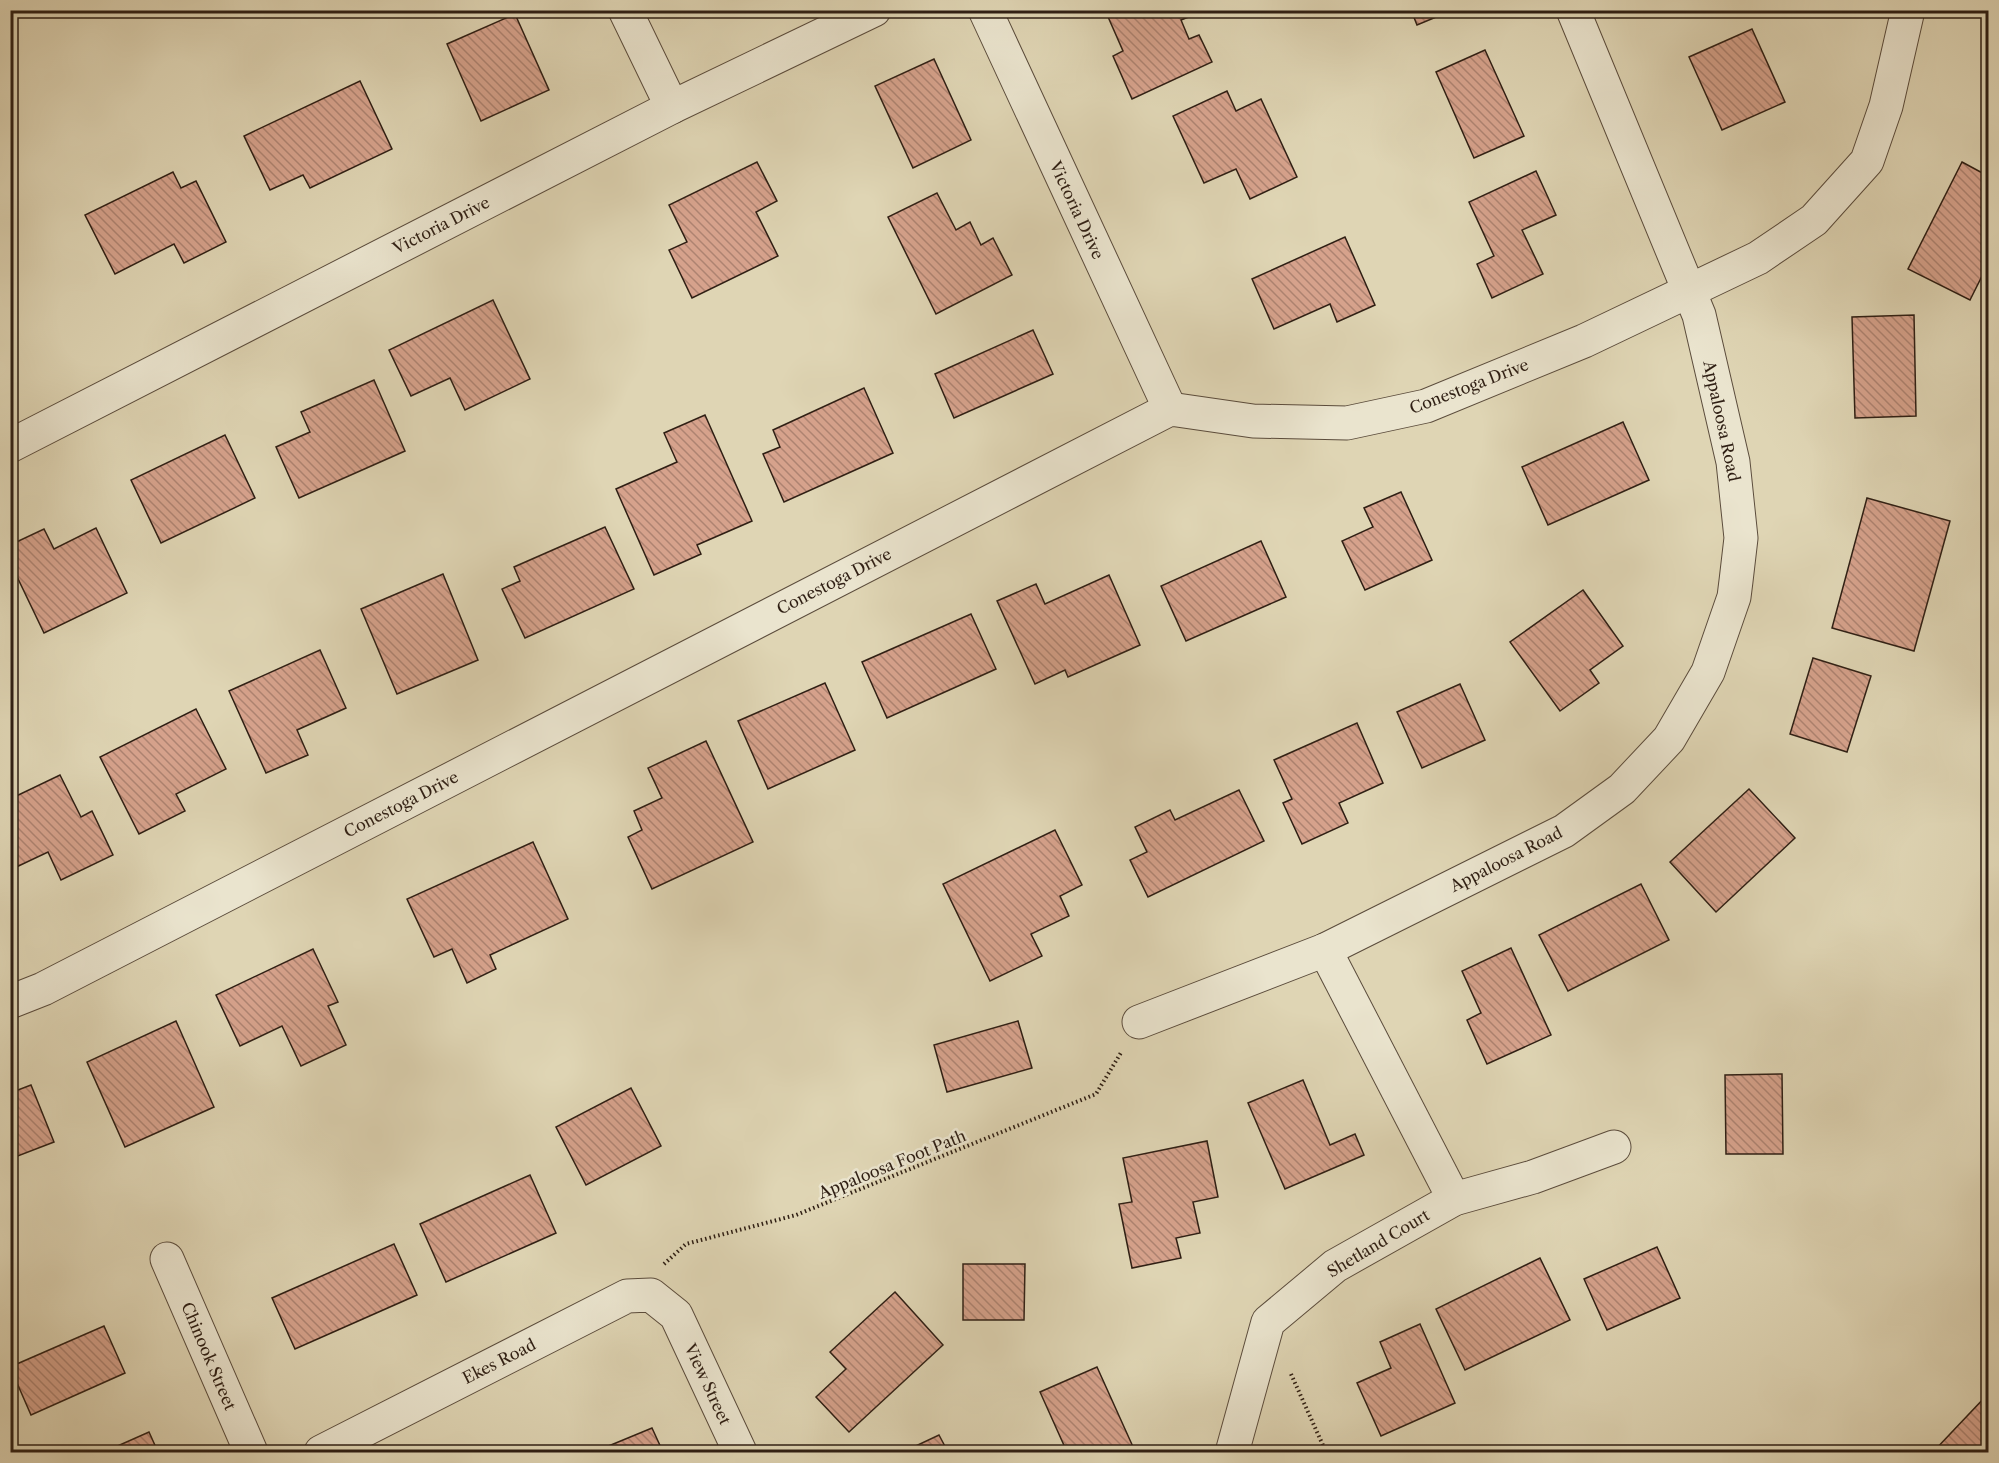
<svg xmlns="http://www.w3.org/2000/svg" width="1999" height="1463" font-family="'Libre Caslon Text',serif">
<defs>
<pattern id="building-back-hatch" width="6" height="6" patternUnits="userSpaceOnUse" patternTransform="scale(1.5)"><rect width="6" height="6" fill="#d6a28c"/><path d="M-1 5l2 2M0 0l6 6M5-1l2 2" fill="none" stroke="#ae8371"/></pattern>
</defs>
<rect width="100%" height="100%" fill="#dfd5b4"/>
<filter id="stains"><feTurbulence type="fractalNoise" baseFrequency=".00333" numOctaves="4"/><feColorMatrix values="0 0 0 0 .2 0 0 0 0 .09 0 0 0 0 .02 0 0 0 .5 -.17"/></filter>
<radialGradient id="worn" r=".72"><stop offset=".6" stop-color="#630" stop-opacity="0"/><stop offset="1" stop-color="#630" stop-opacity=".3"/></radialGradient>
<g fill="url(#building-back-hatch)" stroke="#2f1f14" stroke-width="1.5">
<path d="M 1105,10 L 1188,10 L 1191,16 L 1181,20 L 1189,39 L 1199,35 L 1212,62 L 1132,99 L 1113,56 L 1123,51 Z"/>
<path d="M 1411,10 L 1453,10 L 1417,25 Z"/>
<path d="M 515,14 L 549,90 L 481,121 L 447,44 Z"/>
<path d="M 1752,29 L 1785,102 L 1722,130 L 1689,57 Z"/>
<path d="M 1485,50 L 1524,136 L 1474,158 L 1436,72 Z"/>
<path d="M 934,59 L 971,140 L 913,168 L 875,86 Z"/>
<path d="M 360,81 L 392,149 L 310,188 L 303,175 L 270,190 L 244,136 Z"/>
<path d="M 1227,91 L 1236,111 L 1261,99 L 1297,177 L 1250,199 L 1236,169 L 1204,183 L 1173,116 Z"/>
<path d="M 757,162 L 777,201 L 756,212 L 778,256 L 692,298 L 669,250 L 687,242 L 669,205 Z"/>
<path d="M 1962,162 L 1988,176 L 1988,209 L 1984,219 L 1988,221 L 1988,264 L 1970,300 L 1908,269 Z"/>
<path d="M 1536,171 L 1556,215 L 1522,230 L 1543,274 L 1492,298 L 1477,264 L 1494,256 L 1469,202 Z"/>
<path d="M 173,172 L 181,188 L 196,181 L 226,242 L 184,263 L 174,244 L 115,274 L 85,215 Z"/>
<path d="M 937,193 L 956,230 L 970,222 L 981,245 L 993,238 L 1012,275 L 936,314 L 888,217 Z"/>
<path d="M 1345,237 L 1375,305 L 1337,322 L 1330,304 L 1274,329 L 1252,279 Z"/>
<path d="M 493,300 L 530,379 L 465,410 L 450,378 L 411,396 L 389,350 Z"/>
<path d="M 1914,315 L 1916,416 L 1855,418 L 1852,317 Z"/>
<path d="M 1033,330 L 1053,374 L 954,418 L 935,374 Z"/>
<path d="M 374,380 L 405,451 L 299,498 L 276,447 L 310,432 L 301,412 Z"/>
<path d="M 864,388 L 893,453 L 784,502 L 763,454 L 780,447 L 773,430 Z"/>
<path d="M 705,415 L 752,521 L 697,545 L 701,554 L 654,575 L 616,489 L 677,462 L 664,433 Z"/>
<path d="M 1623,422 L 1649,480 L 1548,525 L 1522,467 Z"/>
<path d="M 225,435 L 255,498 L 161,543 L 131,480 Z"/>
<path d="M 1401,492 L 1432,560 L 1365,590 L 1342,541 L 1373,527 L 1364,508 Z"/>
<path d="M 1867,498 L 1950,521 L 1914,651 L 1832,628 Z"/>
<path d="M 605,527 L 634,589 L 525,638 L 502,589 L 520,581 L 514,567 Z"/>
<path d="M 96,528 L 127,593 L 44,633 L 10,562 L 10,545 L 44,529 L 54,549 Z"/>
<path d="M 1261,541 L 1286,597 L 1186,641 L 1161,586 Z"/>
<path d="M 443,574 L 478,660 L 397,694 L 361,609 Z"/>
<path d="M 1109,575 L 1140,645 L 1068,677 L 1065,670 L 1035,684 L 997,601 L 1036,584 L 1045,604 Z"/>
<path d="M 1583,590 L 1623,646 L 1590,670 L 1599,683 L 1560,711 L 1510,642 Z"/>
<path d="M 971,614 L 996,669 L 887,718 L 862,662 Z"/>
<path d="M 320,650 L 346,708 L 297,730 L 308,755 L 266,773 L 229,691 Z"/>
<path d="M 1813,658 L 1871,676 L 1847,752 L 1790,734 Z"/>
<path d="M 825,683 L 855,750 L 768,789 L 738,721 Z"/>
<path d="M 1460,684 L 1485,740 L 1422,768 L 1397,712 Z"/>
<path d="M 196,709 L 226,769 L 176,794 L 185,811 L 139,834 L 100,757 Z"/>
<path d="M 1357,723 L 1383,783 L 1339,803 L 1348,823 L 1302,844 L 1283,803 L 1292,799 L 1274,760 Z"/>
<path d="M 706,741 L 753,842 L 652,889 L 628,837 L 642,830 L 634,811 L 662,798 L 648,768 Z"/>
<path d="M 60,775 L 81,817 L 92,811 L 113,855 L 61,880 L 48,852 L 10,870 L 10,799 Z"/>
<path d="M 1749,789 L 1795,838 L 1716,912 L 1670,862 Z"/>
<path d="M 1239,790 L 1264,841 L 1148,897 L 1130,860 L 1147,852 L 1135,827 L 1170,810 L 1175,820 Z"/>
<path d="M 1055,830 L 1082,885 L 1060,896 L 1069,916 L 1031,934 L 1042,956 L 990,981 L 943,884 Z"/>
<path d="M 533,842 L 568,919 L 490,955 L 496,969 L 467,983 L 452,949 L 434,957 L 407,899 Z"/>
<path d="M 1641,884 L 1669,940 L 1568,991 L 1539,935 Z"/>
<path d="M 1511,948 L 1551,1035 L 1487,1064 L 1467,1020 L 1481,1013 L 1462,971 Z"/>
<path d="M 313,949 L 338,1002 L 328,1006 L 346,1045 L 301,1066 L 282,1026 L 240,1046 L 216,995 Z"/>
<path d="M 176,1021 L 214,1107 L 125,1147 L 87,1062 Z"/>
<path d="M 1018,1021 L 1032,1068 L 947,1092 L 934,1045 Z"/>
<path d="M 1782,1074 L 1783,1154 L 1726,1154 L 1725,1075 Z"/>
<path d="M 1303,1080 L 1330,1145 L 1355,1134 L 1364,1155 L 1285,1189 L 1248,1103 Z"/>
<path d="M 31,1085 L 54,1142 L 10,1159 L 10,1093 Z"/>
<path d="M 631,1088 L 661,1146 L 586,1185 L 556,1127 Z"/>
<path d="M 1207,1141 L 1218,1197 L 1193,1202 L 1200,1233 L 1176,1238 L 1181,1258 L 1132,1268 L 1119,1204 L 1132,1202 L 1123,1158 Z"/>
<path d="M 530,1175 L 556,1233 L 446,1282 L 420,1224 Z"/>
<path d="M 394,1244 L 417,1295 L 295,1349 L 272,1298 Z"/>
<path d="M 1657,1247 L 1680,1298 L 1607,1330 L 1584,1279 Z"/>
<path d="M 1540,1258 L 1570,1320 L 1465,1370 L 1436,1309 Z"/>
<path d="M 963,1264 L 1025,1264 L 1024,1320 L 963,1320 Z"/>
<path d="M 895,1292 L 943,1345 L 849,1432 L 816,1397 L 846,1369 L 830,1352 Z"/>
<path d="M 1420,1324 L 1455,1403 L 1381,1436 L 1357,1383 L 1391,1368 L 1380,1342 Z"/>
<path d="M 104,1326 L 125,1373 L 31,1415 L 10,1367 Z"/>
<path d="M 1097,1367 L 1134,1449 L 1126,1452 L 1067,1452 L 1040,1392 Z"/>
<path d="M 1988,1394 L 1988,1452 L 1933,1452 Z"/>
<path d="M 652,1428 L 663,1452 L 594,1452 Z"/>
<path d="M 149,1432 L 158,1452 L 104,1452 Z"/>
<path d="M 939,1435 L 948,1452 L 903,1452 Z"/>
</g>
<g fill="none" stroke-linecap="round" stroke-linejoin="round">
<g stroke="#5b4c3c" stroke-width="35">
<g id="minor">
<path d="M 625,10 L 672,107"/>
<path d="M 985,10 L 1170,409"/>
<path d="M 10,446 L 672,107 L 874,10"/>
<path d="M 1325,950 L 1454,1199"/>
<path d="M 10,1002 L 43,989 L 1170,409 L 1253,421 L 1347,423 L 1426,406 L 1584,341 L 1758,258 L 1814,220 L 1867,161 L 1886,106 L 1908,10"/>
<path d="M 1139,1022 L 1325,950 L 1564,831 L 1622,789 L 1669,739 L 1708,672 L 1734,597 L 1736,581 L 1741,538 L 1733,462 L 1699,315 L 1573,10"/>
<path d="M 167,1259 L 251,1452"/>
<path d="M 1233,1449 L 1268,1322 L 1335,1266 L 1454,1199 L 1533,1177 L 1614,1147"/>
<path d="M 321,1452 L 627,1296 L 651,1295 L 676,1315 L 740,1452"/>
</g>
</g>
<g stroke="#2f1f14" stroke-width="4" stroke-dasharray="1.5 3" stroke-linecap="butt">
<path d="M 664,1264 L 686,1244 L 796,1215 L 1096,1094 L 1122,1051"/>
<path d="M 1291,1374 L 1326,1452"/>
</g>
<use href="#minor" stroke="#eae4ce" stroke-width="33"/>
</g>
<g text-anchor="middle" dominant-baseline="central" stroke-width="5" stroke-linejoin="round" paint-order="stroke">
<g font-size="16" fill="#2f1f14" stroke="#eae4ce">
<text transform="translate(1077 210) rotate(65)">Victoria Drive</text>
<text transform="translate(441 225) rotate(-27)">Victoria Drive</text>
<text transform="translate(1469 386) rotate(-21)">Conestoga Drive</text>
<text transform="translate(1722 421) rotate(78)">Appaloosa Road</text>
<text transform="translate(834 581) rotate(-27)">Conestoga Drive</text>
<text transform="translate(401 804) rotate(-27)">Conestoga Drive</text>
<text transform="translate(1506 859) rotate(-27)">Appaloosa Road</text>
<text transform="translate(892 1164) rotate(-22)">Appaloosa Foot Path</text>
<text transform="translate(1378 1243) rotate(-31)">Shetland Court</text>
<text transform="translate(209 1356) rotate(67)">Chinook Street</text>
<text transform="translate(499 1361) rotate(-27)">Ekes Road</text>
<text transform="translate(708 1384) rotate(65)">View Street</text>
</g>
</g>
<rect width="1999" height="1463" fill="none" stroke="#dfd5b4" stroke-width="36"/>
<rect x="12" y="12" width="1975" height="1439" fill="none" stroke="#2f1f14" stroke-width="3"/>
<rect x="18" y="18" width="1963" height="1427" fill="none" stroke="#2f1f14" stroke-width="1.5"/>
<rect width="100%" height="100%" filter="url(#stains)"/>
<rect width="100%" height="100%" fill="url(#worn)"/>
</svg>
